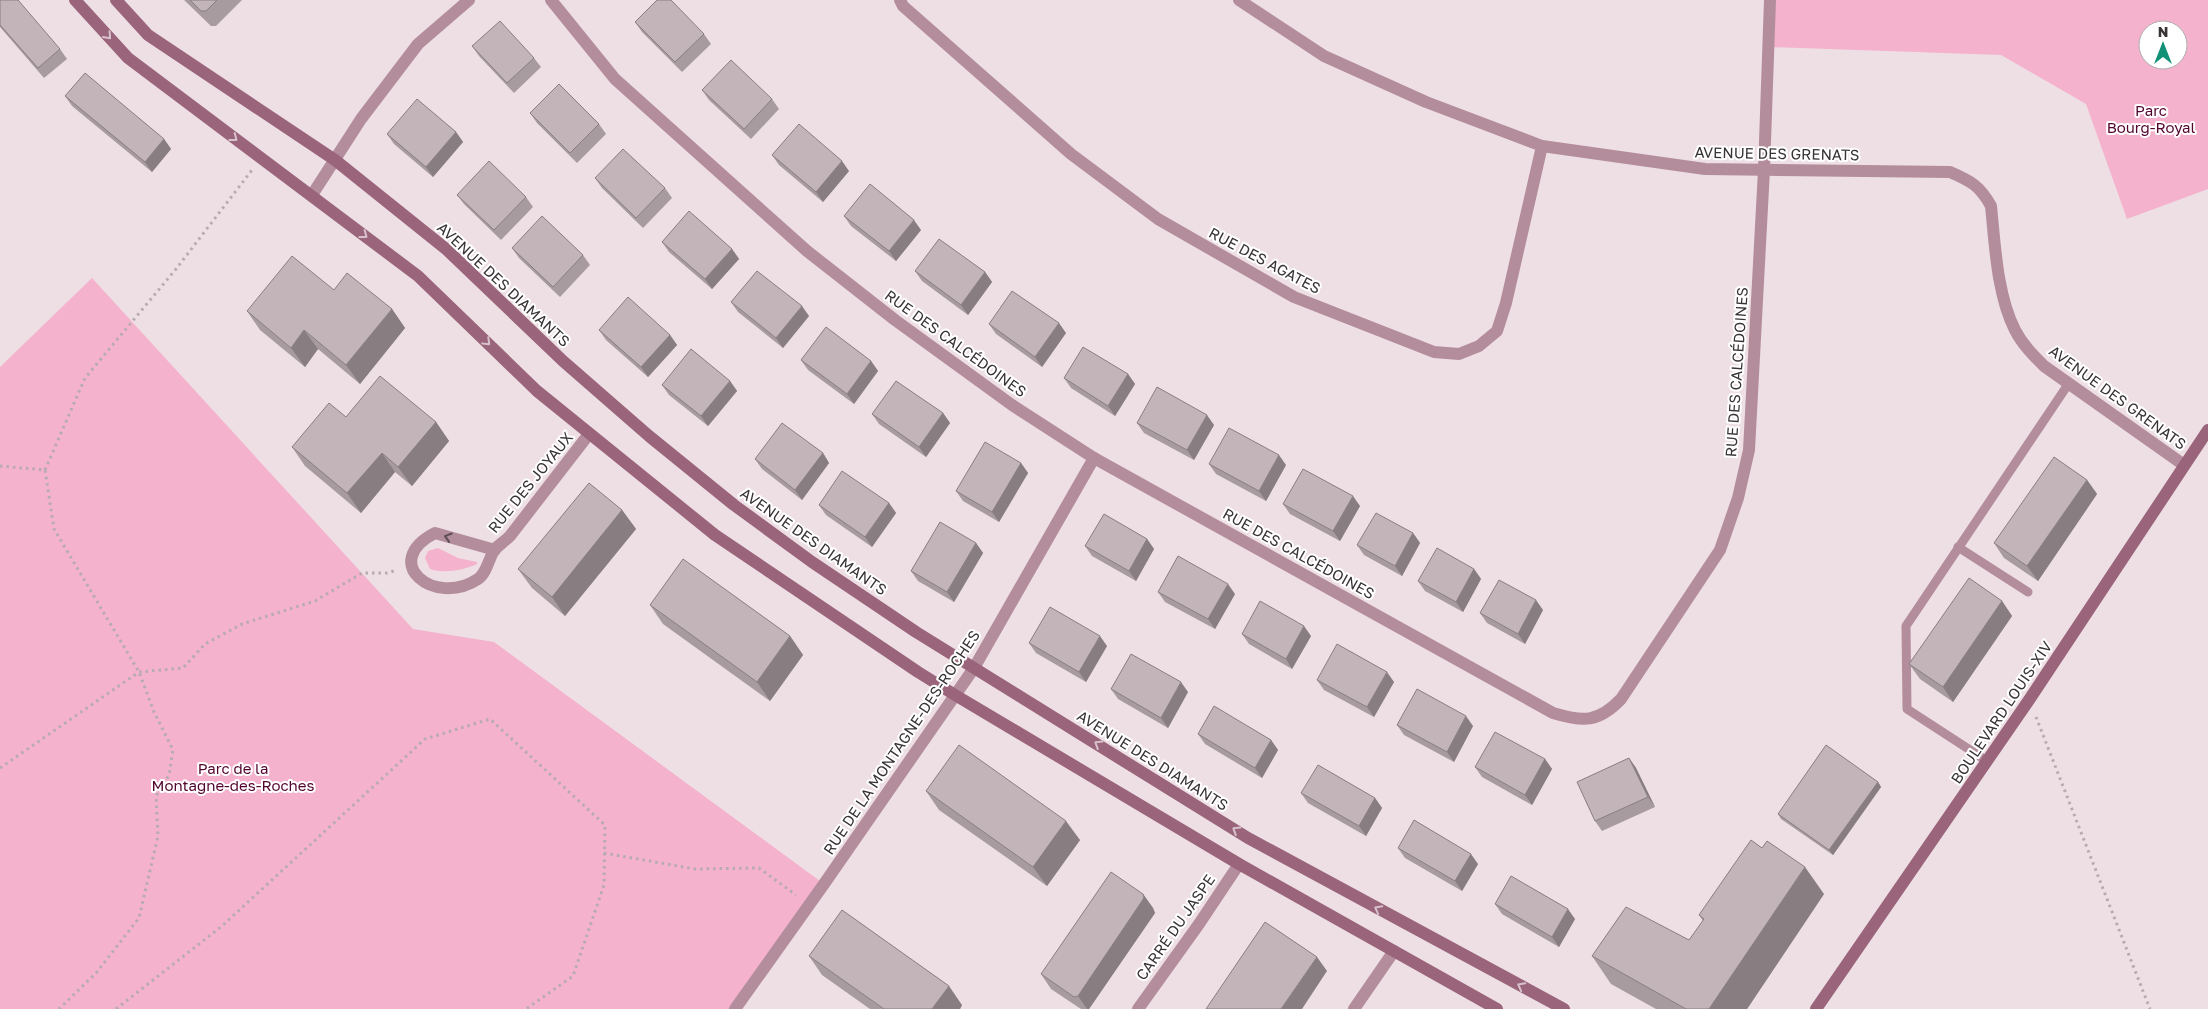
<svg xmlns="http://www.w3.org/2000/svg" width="2208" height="1009" font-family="'Golos Text',sans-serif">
<rect width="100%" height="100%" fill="#eedfe4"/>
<g fill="#f4b2cc" fill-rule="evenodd">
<path d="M 1770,0 L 2208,0 L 2208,189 L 2127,219 L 2086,104 L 2001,55 L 1769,47 ZM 2148,30 L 2178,30 L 2178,60 L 2148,60 Z"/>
<path d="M 92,278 L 413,629 L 494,642 L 824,884 L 735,1009 L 0,1009 L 0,367 Z"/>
<path d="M 438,548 L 458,558 L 477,562 L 477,564 C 464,570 444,574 430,569 L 425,558 L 428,551 Z"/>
</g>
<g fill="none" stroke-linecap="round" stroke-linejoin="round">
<g stroke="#b7abaf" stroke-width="3" stroke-dasharray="2.5 4" stroke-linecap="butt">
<path d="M 0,466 L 45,470 L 54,529 L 139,672 L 154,712 L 173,750 L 169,775 L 156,796 L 158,836 L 139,918 L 96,973 L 59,1009"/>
<path d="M 45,470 L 85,378 L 176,269 L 252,170"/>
<path d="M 2036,717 L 2150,1009"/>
<path d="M 0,768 L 139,672 L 183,668 L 205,644 L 242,624 L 315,601 L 362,573 L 387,573 L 397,570"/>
<path d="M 604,853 L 695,869 L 759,868 L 796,895"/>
<path d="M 116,1009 L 222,926 L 425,739 L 490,719 L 605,825 L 604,885 L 573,976 L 526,1009"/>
</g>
<g stroke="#b48d9c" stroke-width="9">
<path d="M 1958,547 L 2028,592"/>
<path d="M 1987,761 L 1907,709 L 1906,626 L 2069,383"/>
</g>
<g stroke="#b48d9c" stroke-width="12">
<path d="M 551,0 L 615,79 L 807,251 L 895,320 L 1012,405 L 1094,458 L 1553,713 C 1583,722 1598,723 1621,699 L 1720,550 L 1738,498 L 1749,450 L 1764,170 L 1770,0"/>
<path d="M 900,0 L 903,6 L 1071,154 L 1158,219 L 1294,297 L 1434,352 L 1459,354 L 1479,346 L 1497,331 L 1506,303 L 1542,146"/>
<path d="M 1239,0 L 1324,56 L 1426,102 L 1542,146 L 1705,169 L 1950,172 C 1971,181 1980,186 1991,206 C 1995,245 1997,295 2015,330 C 2022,344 2033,355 2044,366 L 2184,465"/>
<path d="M 312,195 L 361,119 L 418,44 L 469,0"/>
<path d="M 495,550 L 435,533 C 379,562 434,608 478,579 C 487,573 489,557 495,549 C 499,545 505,541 510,536 L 589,434"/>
<path d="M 735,1009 L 824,884 L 974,668 L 1094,458"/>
<path d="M 1138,1009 L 1199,924 L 1239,864"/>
<path d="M 1354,1009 L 1394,951"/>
</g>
<g stroke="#9a647a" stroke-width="12">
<path d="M 75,0 L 128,58 L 418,276 L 537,391 L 715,535 L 918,672 L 955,695 L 1239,864 L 1497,1009"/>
<path d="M 116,0 L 148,35 L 335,160 L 446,249 L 563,361 L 649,436 L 734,505 L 812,562 L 916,632 L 1248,838 L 1564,1009"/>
<path d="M 1816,1009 L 2029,700 L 2208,430"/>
</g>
</g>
<g fill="#a89b9f">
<path d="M 0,0 L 60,49 L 67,59 L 44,78 L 0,27 Z"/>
<path d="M 184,0 L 242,0 L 216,26 L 211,26 Z"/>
<path d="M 635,22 L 704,34 L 711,44 L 682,72 L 642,32 Z"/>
<path d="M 472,46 L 534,58 L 541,67 L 514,93 L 479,56 Z"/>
<path d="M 702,90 L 772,99 L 779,109 L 751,139 L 709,100 Z"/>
<path d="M 65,96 L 164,139 L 171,149 L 152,172 L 72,106 Z"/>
<path d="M 530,113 L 599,124 L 606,134 L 577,163 L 537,123 Z"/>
<path d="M 456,132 L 463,142 L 433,177 L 394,144 L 387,134 Z"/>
<path d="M 772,155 L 849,171 L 823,202 L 779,165 Z"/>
<path d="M 595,178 L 665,188 L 672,198 L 643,228 L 602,188 Z"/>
<path d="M 457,195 L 526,197 L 533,207 L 501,240 L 464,204 Z"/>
<path d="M 844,216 L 921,230 L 896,261 L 851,226 Z"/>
<path d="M 662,242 L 732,249 L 739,259 L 712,289 L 669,252 Z"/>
<path d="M 512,248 L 583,255 L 590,265 L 560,297 L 519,258 Z"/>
<path d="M 915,271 L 985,272 L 992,282 L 968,315 L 922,281 Z"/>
<path d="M 334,290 L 392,309 L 405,328 L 360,384 L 318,349 L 305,367 L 260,330 L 247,311 Z"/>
<path d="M 731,302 L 809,316 L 783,348 L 738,312 Z"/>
<path d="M 989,324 L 1066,333 L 1042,367 L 996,334 Z"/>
<path d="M 599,330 L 670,335 L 677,345 L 648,377 L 606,340 Z"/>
<path d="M 801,360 L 871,361 L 878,371 L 854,404 L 808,370 Z"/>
<path d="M 1128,374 L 1135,384 L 1115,416 L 1071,388 L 1064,378 Z"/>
<path d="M 730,381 L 737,391 L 708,426 L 669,395 L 662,385 Z"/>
<path d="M 943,413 L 950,423 L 926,457 L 879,424 L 872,414 Z"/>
<path d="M 346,417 L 436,422 L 449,441 L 412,486 L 395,472 L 361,513 L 305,466 L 292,447 Z"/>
<path d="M 1137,423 L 1214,425 L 1194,460 L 1144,433 Z"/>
<path d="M 823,453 L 829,463 L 802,500 L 762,469 L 755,459 Z"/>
<path d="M 1021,463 L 1028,473 L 999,522 L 963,501 L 956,491 Z"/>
<path d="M 1209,464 L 1286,465 L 1266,501 L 1216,474 Z"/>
<path d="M 2087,480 L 2097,494 L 2038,581 L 2004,558 L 1994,543 Z"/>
<path d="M 889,503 L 896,513 L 872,547 L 826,515 L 819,505 Z"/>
<path d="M 1283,504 L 1360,506 L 1340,541 L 1290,514 Z"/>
<path d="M 622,510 L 636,529 L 565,616 L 532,588 L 518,569 Z"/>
<path d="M 1413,533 L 1420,543 L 1402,576 L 1364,555 L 1357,545 Z"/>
<path d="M 1147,539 L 1154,549 L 1136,581 L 1092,556 L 1085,546 Z"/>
<path d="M 976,543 L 983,553 L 954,602 L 918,581 L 911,571 Z"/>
<path d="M 1474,569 L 1481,579 L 1463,612 L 1425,591 L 1418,581 Z"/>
<path d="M 1158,592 L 1235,594 L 1215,629 L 1165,602 Z"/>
<path d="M 2002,601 L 2012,616 L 1953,702 L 1920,679 L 1909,664 Z"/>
<path d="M 650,605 L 790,636 L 803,655 L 770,701 L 663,624 Z"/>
<path d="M 1543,610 L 1525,644 L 1487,623 L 1480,613 Z"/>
<path d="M 1242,634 L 1311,636 L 1292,669 L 1249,644 Z"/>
<path d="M 1029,643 L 1107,646 L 1086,682 L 1036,653 Z"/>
<path d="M 1317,680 L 1394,682 L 1374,717 L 1324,690 Z"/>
<path d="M 1111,689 L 1188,692 L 1168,728 L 1118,699 Z"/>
<path d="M 1397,725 L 1473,726 L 1454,762 L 1404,735 Z"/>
<path d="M 1198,734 L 1271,740 L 1278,750 L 1262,778 L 1205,744 Z"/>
<path d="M 1629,758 L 1636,768 L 1655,807 L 1602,831 L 1595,821 Z"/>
<path d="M 1545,759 L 1552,769 L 1532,805 L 1482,777 L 1475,767 Z"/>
<path d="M 1878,782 L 1881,787 L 1833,855 L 1781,819 L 1778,814 Z"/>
<path d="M 926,791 L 1080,840 L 1047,886 L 939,810 Z"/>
<path d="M 1301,793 L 1375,798 L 1382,808 L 1366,836 L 1308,803 Z"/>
<path d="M 1398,848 L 1478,864 L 1462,891 L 1405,858 Z"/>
<path d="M 1143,894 L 1153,908 L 1155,913 L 1089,1009 L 1081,1009 L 1051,989 L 1041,974 Z"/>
<path d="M 1824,894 L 1747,1009 L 1656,1009 L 1611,984 L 1592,956 L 1689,940 L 1703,921 L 1699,915 Z"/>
<path d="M 1495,904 L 1575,919 L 1559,947 L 1502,914 Z"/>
<path d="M 809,956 L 962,1005 L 960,1009 L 870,1009 L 822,975 Z"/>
</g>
<g fill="#887e82">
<path d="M 456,132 L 463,142 L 433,177 L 426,167 Z"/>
<path d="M 164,139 L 171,149 L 152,172 L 145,162 Z"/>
<path d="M 842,161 L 849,171 L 823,202 L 816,192 Z"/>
<path d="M 914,220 L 921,230 L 896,261 L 889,251 Z"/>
<path d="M 732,249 L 739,259 L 712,289 L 705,279 Z"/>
<path d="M 985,272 L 992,282 L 968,315 L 961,305 Z"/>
<path d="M 802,306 L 809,316 L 783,348 L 776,338 Z"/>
<path d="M 392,309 L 405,328 L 360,384 L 346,365 Z"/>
<path d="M 1059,323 L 1066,333 L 1042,367 L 1035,357 Z"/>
<path d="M 304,330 L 318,349 L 305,367 L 291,348 Z"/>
<path d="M 670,335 L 677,345 L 648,377 L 641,367 Z"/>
<path d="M 871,361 L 878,371 L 854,404 L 847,394 Z"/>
<path d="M 1128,374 L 1135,384 L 1115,416 L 1108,406 Z"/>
<path d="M 730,381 L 737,391 L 708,426 L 701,416 Z"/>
<path d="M 943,413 L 950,423 L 926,457 L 919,447 Z"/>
<path d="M 1207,415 L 1214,425 L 1194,460 L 1187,450 Z"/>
<path d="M 436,422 L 449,441 L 412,486 L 398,467 Z"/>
<path d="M 382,453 L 395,472 L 361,513 L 347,493 Z"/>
<path d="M 823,453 L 829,463 L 802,500 L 795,490 Z"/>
<path d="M 1279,455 L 1286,465 L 1266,501 L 1259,491 Z"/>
<path d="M 1021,463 L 1028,473 L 999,522 L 992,512 Z"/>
<path d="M 2087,480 L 2097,494 L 2038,581 L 2027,566 Z"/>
<path d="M 1353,496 L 1360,506 L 1340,541 L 1333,531 Z"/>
<path d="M 889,503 L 896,513 L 872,547 L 865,537 Z"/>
<path d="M 622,510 L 636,529 L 565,616 L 552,597 Z"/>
<path d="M 1413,533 L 1420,543 L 1402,576 L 1395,566 Z"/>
<path d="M 1147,539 L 1154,549 L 1136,581 L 1129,571 Z"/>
<path d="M 976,543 L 983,553 L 954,602 L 947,592 Z"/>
<path d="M 1474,569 L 1481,579 L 1463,612 L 1456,602 Z"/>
<path d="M 1228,584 L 1235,594 L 1215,629 L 1208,619 Z"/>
<path d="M 1536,600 L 1543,610 L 1525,644 L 1518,634 Z"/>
<path d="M 2002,601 L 2012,616 L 1953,702 L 1943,687 Z"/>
<path d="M 1304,626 L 1311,636 L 1292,669 L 1286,659 Z"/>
<path d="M 790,636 L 803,655 L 770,701 L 757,682 Z"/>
<path d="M 1100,636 L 1107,646 L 1086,682 L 1079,672 Z"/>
<path d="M 1387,672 L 1394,682 L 1374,717 L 1367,707 Z"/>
<path d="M 1181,682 L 1188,692 L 1168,728 L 1161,718 Z"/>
<path d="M 1466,716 L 1473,726 L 1454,762 L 1447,752 Z"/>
<path d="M 1271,740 L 1278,750 L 1262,778 L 1255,768 Z"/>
<path d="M 1629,758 L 1636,768 L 1655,807 L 1648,797 Z"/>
<path d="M 1545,759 L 1552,769 L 1532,805 L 1525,795 Z"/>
<path d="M 1878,782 L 1881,787 L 1833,855 L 1829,850 Z"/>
<path d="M 1375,798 L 1382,808 L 1366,836 L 1359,826 Z"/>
<path d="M 1066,821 L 1080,840 L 1047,886 L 1033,867 Z"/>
<path d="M 1471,854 L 1478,864 L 1462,891 L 1455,881 Z"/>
<path d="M 1805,867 L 1824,894 L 1747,1009 L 1709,1009 Z"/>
<path d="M 1143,894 L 1153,908 L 1155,913 L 1089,1009 L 1087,1009 L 1078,996 Z"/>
<path d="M 1568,909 L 1575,919 L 1559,947 L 1552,937 Z"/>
<path d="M 1317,957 L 1327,971 L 1302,1009 L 1281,1009 Z"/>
<path d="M 949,986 L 962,1005 L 960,1009 L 932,1009 Z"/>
</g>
<g fill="#c3b4b9" stroke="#887e82">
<path d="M 0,0 L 18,0 L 60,49 L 38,68 L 0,25 Z"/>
<path d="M 190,0 L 217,0 L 206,11 L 201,11 Z"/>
<path d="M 657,0 L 671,0 L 704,34 L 675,62 L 635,22 Z"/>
<path d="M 500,21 L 534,58 L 507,83 L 472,46 Z"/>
<path d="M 731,60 L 772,99 L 744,129 L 702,90 Z"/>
<path d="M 85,73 L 164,139 L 145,162 L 65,96 Z"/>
<path d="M 559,84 L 599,124 L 570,153 L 530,113 Z"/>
<path d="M 417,99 L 456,132 L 426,167 L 387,134 Z"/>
<path d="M 799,124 L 842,161 L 816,192 L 772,155 Z"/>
<path d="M 623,149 L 665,188 L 636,218 L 595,178 Z"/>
<path d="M 489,161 L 526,197 L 494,230 L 457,195 Z"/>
<path d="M 870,184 L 914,220 L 889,251 L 844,216 Z"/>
<path d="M 689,211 L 732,249 L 705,279 L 662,242 Z"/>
<path d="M 542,216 L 583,255 L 553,287 L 512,248 Z"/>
<path d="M 939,239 L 985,272 L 961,305 L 915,271 Z"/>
<path d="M 292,256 L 334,290 L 347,273 L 392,309 L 346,365 L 304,330 L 291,348 L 247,311 Z"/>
<path d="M 757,271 L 802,306 L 776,338 L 731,302 Z"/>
<path d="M 1012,291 L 1059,323 L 1035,357 L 989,324 Z"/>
<path d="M 628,297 L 670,335 L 641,367 L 599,330 Z"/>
<path d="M 826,327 L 871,361 L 847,394 L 801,360 Z"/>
<path d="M 1083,347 L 1128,374 L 1108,406 L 1064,378 Z"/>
<path d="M 691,349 L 730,381 L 701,416 L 662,385 Z"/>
<path d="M 380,376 L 436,422 L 398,467 L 382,453 L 347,493 L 292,447 L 329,403 L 346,417 Z"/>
<path d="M 896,381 L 943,413 L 919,447 L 872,414 Z"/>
<path d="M 1157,387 L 1207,415 L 1187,450 L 1137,423 Z"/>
<path d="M 782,423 L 823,453 L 795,490 L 755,459 Z"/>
<path d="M 1229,428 L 1279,455 L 1259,491 L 1209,464 Z"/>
<path d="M 985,442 L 1021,463 L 992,512 L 956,491 Z"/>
<path d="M 2054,457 L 2087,480 L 2027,566 L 1994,543 Z"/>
<path d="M 1303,469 L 1353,496 L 1333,531 L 1283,504 Z"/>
<path d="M 842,471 L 889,503 L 865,537 L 819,505 Z"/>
<path d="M 589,483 L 622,510 L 552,597 L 518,569 Z"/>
<path d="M 1376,513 L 1413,533 L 1395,566 L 1357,545 Z"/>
<path d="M 1104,514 L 1147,539 L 1129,571 L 1085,546 Z"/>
<path d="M 940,522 L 976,543 L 947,592 L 911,571 Z"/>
<path d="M 1437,548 L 1474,569 L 1456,602 L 1418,581 Z"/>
<path d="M 1178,556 L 1228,584 L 1208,619 L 1158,592 Z"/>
<path d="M 683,559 L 790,636 L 757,682 L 650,605 Z"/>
<path d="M 1969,578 L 2002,601 L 1943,687 L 1909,664 Z"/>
<path d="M 1499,580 L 1536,600 L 1518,634 L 1480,613 Z"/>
<path d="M 1260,601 L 1304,626 L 1286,659 L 1242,634 Z"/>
<path d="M 1050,607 L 1100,636 L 1079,672 L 1029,643 Z"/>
<path d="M 1337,644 L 1387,672 L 1367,707 L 1317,680 Z"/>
<path d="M 1131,654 L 1181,682 L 1161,718 L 1111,689 Z"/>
<path d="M 1417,689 L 1466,716 L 1447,752 L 1397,725 Z"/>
<path d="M 1214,706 L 1271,740 L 1255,768 L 1198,734 Z"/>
<path d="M 1495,732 L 1545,759 L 1525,795 L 1475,767 Z"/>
<path d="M 959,745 L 1066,821 L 1033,867 L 926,791 Z"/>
<path d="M 1826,745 L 1878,782 L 1829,850 L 1778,814 Z"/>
<path d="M 1629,758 L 1648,797 L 1595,821 L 1577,782 Z"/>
<path d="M 1318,765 L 1375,798 L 1359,826 L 1301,793 Z"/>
<path d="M 1414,820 L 1471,854 L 1455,881 L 1398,848 Z"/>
<path d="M 1751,840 L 1762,848 L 1767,841 L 1805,867 L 1709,1009 L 1686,1009 L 1592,956 L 1626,907 L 1689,940 L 1704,919 L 1699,915 Z"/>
<path d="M 1111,872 L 1143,894 L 1144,898 L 1078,996 L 1074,997 L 1041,974 Z"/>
<path d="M 1511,876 L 1568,909 L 1552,937 L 1495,904 Z"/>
<path d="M 842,910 L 949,986 L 932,1009 L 884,1009 L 809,956 Z"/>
<path d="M 1265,922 L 1317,957 L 1281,1009 L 1206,1009 Z"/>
</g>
<defs><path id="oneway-chevron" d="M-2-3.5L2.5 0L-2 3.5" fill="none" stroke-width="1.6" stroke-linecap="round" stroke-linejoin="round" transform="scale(1.25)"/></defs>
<g stroke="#d7c1ca">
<use href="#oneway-chevron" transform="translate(108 36) rotate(48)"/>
<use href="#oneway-chevron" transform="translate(234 138) rotate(37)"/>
<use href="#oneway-chevron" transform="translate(364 235) rotate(37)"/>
<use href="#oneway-chevron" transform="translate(487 342) rotate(44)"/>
<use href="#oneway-chevron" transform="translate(1098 744) rotate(-148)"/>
<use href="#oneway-chevron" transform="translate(1236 830) rotate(-148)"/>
<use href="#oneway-chevron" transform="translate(1378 909) rotate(-152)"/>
<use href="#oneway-chevron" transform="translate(1521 986) rotate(-152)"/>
</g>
<use stroke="#5d4e54" href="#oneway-chevron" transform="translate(448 537) rotate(-163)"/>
<g text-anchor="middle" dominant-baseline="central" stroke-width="4" stroke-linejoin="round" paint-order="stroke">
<g font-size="15" fill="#530530" stroke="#fff">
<text x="2151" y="110">Parc<tspan x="2151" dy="17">Bourg-Royal</tspan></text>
<text x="233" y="768">Parc de la<tspan x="233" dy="17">Montagne-des-Roches</tspan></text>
</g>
<g font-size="15" fill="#383335" stroke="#fff">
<text transform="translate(1777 153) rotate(1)">AVENUE DES GRENATS</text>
<text transform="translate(1265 260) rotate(28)">RUE DES AGATES</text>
<text transform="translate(504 284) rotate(43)">AVENUE DES DIAMANTS</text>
<text transform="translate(956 343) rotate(36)">RUE DES CALCÉDOINES</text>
<text transform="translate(1736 372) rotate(-86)">RUE DES CALCÉDOINES</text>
<text transform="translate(2118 397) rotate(36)">AVENUE DES GRENATS</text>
<text transform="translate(530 482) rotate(-51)">RUE DES JOYAUX</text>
<text transform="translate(814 541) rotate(35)">AVENUE DES DIAMANTS</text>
<text transform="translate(1299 553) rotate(29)">RUE DES CALCÉDOINES</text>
<text transform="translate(2001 712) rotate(-56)">BOULEVARD LOUIS-XIV</text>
<text transform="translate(901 742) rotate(-56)">RUE DE LA MONTAGNE-DES-ROCHES</text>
<text transform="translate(1153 760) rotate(32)">AVENUE DES DIAMANTS</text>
<text transform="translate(1175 927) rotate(-55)">CARRÉ DU JASPE</text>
</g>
</g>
<g transform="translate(2163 45)"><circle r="24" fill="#ffffff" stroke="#afadae"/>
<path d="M0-4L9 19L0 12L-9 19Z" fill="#139177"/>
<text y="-8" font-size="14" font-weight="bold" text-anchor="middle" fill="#383335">N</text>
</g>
</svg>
